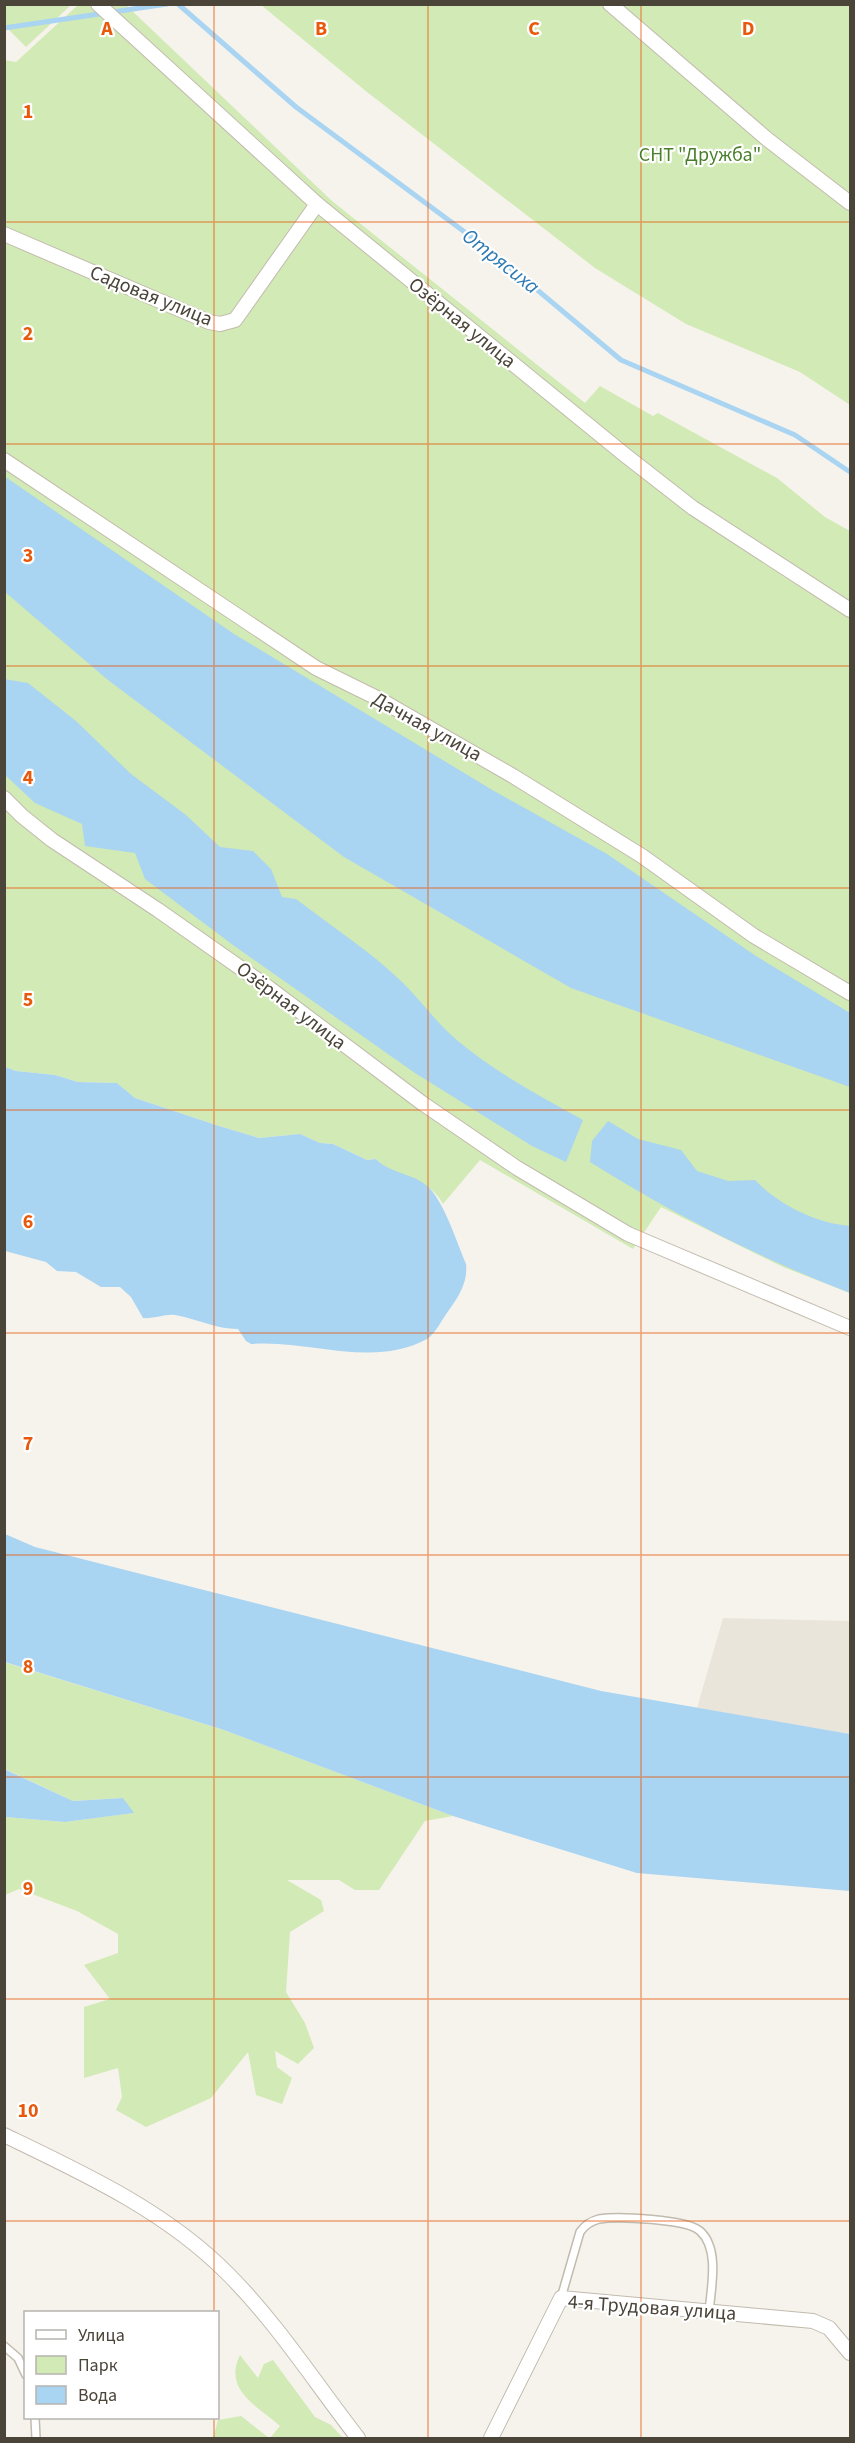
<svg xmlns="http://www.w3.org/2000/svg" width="855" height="2443" font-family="'Source Sans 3',sans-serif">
<rect width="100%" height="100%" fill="#f6f3ec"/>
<path fill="#eae5da" d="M 723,1618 L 850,1621 L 850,1734 L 697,1708 Z"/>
<g fill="#d2eab5">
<path d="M 4,5 L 5,4 L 71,5 L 26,47 L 5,26 Z"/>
<path d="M 78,5 L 126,5 L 332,201 L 585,403 L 600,386 L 653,416 L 658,413 L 777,478 L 825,517 L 850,531 L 850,1293 L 783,1267 L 661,1207 L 633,1249 L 480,1160 L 443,1204 C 426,1173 395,1180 376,1159 L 367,1160 L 333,1144 L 320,1143 L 300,1134 L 259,1138 L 219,1126 L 135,1098 L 117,1083 L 78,1082 L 55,1075 L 16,1071 L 5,1067 L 4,60 L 16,62 Z"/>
<path d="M 261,5 L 850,5 L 850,405 L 800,372 L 686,324 L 595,268 L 367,92 Z"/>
<path d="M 4,1662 L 224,1730 L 453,1816 L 425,1821 L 379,1890 L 355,1890 L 339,1880 L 287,1880 L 321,1900 L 324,1911 L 290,1932 L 286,1992 L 305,2023 L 314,2048 L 298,2064 L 275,2051 L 277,2067 L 292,2078 L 282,2104 L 256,2095 L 248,2052 L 211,2098 L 146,2127 L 116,2110 L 122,2097 L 118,2068 L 84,2078 L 84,2007 L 110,1999 L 84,1965 L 118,1953 L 118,1934 L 77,1911 L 19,1889 L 5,1895 L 5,1817 L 65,1822 L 133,1813 L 123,1798 L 73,1801 L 5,1769 Z"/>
<path d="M 240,2355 L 258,2378 L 264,2364 L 273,2360 L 315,2417 L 331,2425 L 343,2438 L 270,2438 L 280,2426 C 256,2405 223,2390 240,2355 Z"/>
<path d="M 241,2416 L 269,2438 L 213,2438 L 218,2420 Z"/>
</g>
<g fill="#a9d4f2">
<path d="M 4,476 L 234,634 L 494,791 L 607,854 L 756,956 L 850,1013 L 850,1087 L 571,988 L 344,857 L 108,680 L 5,592 Z"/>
<path d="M 4,679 L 28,683 L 76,721 L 131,774 L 186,815 L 220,847 L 253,851 L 271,869 L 282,897 L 296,899 C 331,926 370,951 401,981 C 421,1000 436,1023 458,1041 C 496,1073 540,1096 583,1120 L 566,1162 L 532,1146 L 415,1073 L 233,945 L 145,879 L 135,853 L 85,846 L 82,824 L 35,803 L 5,775 Z"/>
<path d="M 5,1067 L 16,1071 L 55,1075 L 78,1082 L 117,1083 L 135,1098 L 219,1126 L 259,1138 L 300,1134 L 320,1143 L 333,1144 L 367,1160 L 376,1159 C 389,1173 411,1173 426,1185 C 443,1198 457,1243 466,1264 C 468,1282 459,1296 449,1310 C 443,1318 435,1334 427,1339 C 372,1369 309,1339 251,1344 L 246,1341 L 238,1329 C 216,1329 198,1319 175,1315 C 164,1314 154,1319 143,1318 L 131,1297 L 120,1287 L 101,1287 L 76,1272 L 57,1271 L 46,1262 L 5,1251 Z"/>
<path d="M 608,1121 L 638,1139 L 681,1150 L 697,1171 L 728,1181 L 755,1180 C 779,1205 815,1223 850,1226 L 850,1293 C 759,1258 673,1214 590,1162 L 592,1141 Z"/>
<path d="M 5,1534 L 35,1547 L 601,1691 L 850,1734 L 850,1891 L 637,1873 L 453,1816 L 224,1730 L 5,1662 Z"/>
<path d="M 4,1769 L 73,1801 L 123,1798 L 134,1813 L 65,1822 L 5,1817 Z"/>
</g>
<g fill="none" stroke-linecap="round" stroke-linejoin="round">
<g stroke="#a9d4f2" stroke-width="5">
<path d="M 178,4 L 296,107 L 493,253 L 621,360 L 795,435 L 850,472"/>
<path d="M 4,28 L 167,4"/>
</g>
<g stroke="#c2bbae" stroke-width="10">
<g id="service">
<path d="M 561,2298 L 580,2232 C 585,2225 591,2221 599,2219 C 617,2216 687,2219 700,2231 C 720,2249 711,2288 709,2312"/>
<path d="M 4,2346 L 18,2358 L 26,2375"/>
<path d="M 35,2418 L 36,2438"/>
</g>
</g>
<g stroke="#c2bbae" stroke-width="16">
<g id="minor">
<path d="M 98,4 L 317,204 L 625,455 L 693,508 L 850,610"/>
<path d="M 610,4 L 767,139 L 850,203"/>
<path d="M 4,234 L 209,322 L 220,324 L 235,320 L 317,204"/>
<path d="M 4,460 L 316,668 L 379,699 L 513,776 L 642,856 L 754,936 L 850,993"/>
<path d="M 4,798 L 22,816 L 52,840 L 158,910 L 269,988 L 422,1103 L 517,1168 L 628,1234 L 850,1328"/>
<path d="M 4,2135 C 83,2173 166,2211 228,2274 C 277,2323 316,2384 358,2438"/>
<path d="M 491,2438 L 561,2298 L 813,2321 L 829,2328 L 850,2353"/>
</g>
</g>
<use href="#service" stroke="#fff" stroke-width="7"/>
<use href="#minor" stroke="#fff" stroke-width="14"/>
</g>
<path fill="none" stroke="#e8590c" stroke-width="1.5" stroke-opacity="0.55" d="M 214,4 L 214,2312M 428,4 L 428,2438M 641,4 L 641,2438M 4,222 L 850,222M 4,444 L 850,444M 4,666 L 850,666M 4,888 L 850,888M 4,1110 L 850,1110M 4,1333 L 850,1333M 4,1555 L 850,1555M 4,1777 L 850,1777M 4,1999 L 850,1999M 4,2221 L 850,2221M 214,2418 L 214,2438"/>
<g text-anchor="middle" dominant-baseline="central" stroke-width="4.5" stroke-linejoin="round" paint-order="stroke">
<g font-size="20" fill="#4a7f2a" stroke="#fff">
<text x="700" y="155">СНТ "Дружба"</text>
</g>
<g font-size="20" fill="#4b4439" stroke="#fff">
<text transform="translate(151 296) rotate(22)">Садовая улица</text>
<text transform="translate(462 323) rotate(39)">Озёрная улица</text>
<text transform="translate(427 727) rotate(29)">Дачная улица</text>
<text transform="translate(291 1006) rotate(37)">Озёрная улица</text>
<text transform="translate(652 2308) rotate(4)">4-я Трудовая улица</text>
</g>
<g font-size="21" font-style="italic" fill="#2e7ab2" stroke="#fff">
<text transform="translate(501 261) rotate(38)">Отрясиха</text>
</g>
</g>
<g font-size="20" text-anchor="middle" font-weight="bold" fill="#e8590c" stroke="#fff" stroke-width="4.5" stroke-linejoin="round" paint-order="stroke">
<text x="107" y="35">A</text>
<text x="321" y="35">B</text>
<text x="534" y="35">C</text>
<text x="748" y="35">D</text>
<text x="28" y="118">1</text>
<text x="28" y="340">2</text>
<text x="28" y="562">3</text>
<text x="28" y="784">4</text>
<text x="28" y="1006">5</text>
<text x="28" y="1228">6</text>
<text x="28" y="1450">7</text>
<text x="28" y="1673">8</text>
<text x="28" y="1895">9</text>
<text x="28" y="2117">10</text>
</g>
<rect width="855" height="2443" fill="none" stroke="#4b4439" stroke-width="12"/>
<rect x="24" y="2311" width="195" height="108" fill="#ffffff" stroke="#b7b4b0" stroke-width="1.5"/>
<rect x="36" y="2330" width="30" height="9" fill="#ffffff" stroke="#b7b4b0" stroke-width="1.5"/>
<text x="78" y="2341" font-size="18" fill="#4b4439">Улица</text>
<rect x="36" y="2356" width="30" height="18" fill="#d2eab5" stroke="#b7b4b0" stroke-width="1.5"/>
<text x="78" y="2371" font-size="18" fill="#4b4439">Парк</text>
<rect x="36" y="2386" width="30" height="18" fill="#a9d4f2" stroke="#b7b4b0" stroke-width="1.5"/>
<text x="78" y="2401" font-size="18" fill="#4b4439">Вода</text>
</svg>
